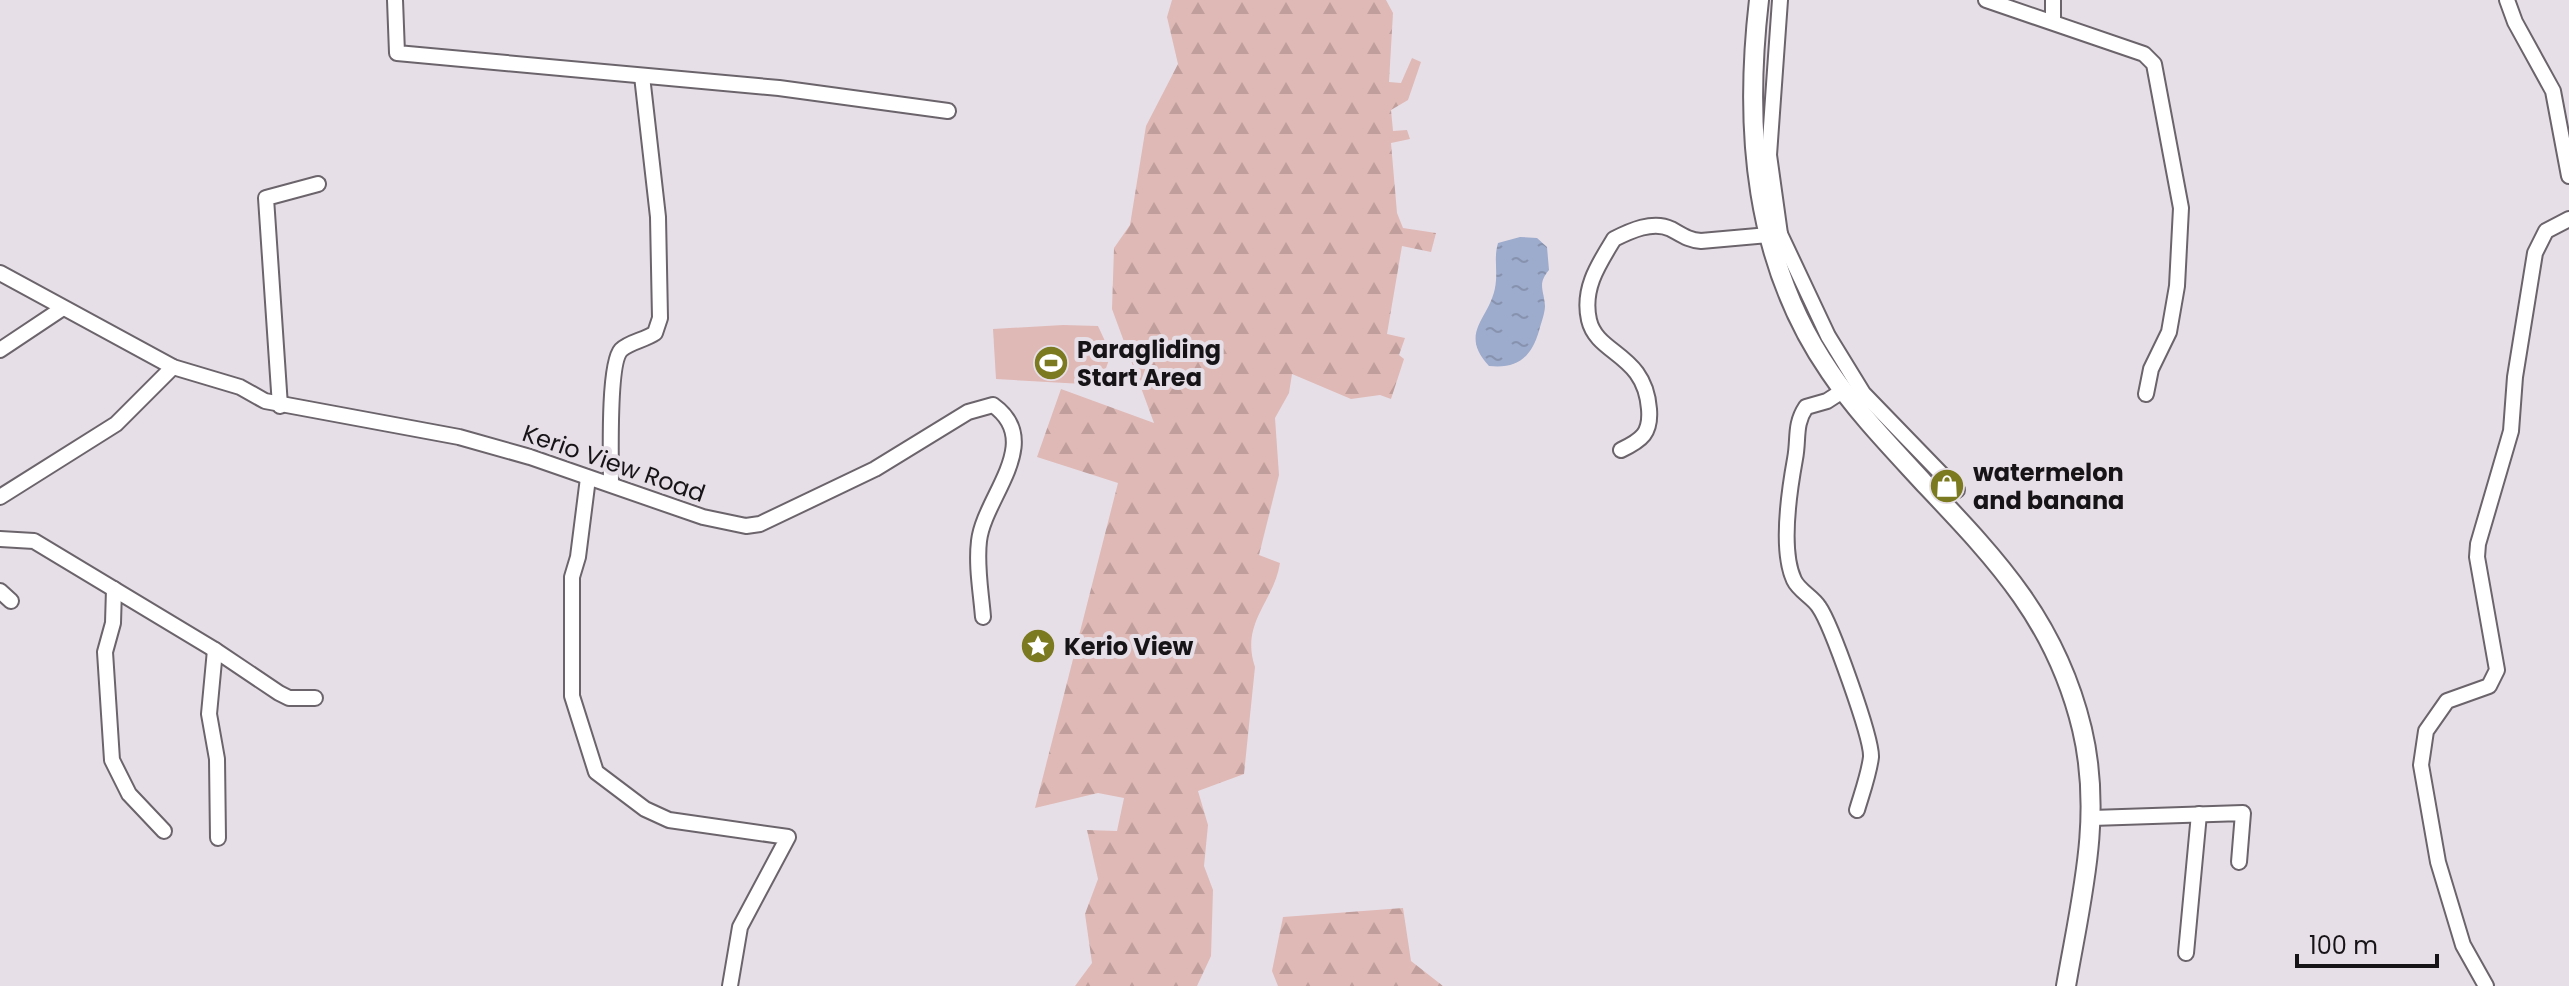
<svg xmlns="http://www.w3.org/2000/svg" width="2569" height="986" font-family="Poppins,sans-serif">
<defs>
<pattern id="forest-firs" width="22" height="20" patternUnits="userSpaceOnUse" patternTransform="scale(2)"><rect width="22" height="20" fill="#dfb9b6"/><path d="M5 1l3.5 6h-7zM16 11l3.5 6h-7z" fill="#bf9e9c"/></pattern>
<pattern id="water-ripples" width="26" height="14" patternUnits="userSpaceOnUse" patternTransform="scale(2)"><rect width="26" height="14" fill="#9dabcc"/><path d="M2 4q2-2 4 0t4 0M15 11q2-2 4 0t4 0" fill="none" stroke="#8692ae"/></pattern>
</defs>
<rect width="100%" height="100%" fill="#e7dfe7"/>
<path fill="#dfb9b6" d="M 1063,325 L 1098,326 L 1111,354 L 1105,371 L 1083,384 L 996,379 L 993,329 Z"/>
<g fill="url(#forest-firs)">
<path d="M 1172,0 L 1386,0 L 1393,13 L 1389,82 L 1401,83 L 1412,58 L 1421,62 L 1408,100 L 1391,110 L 1393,131 L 1407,130 L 1410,139 L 1391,143 L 1397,213 L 1403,228 L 1436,233 L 1431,252 L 1402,246 L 1387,334 L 1405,338 L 1399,355 L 1404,359 L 1391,399 L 1380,395 L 1351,399 L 1292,374 L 1289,393 L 1275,418 L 1279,475 L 1259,555 L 1280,563 C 1274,602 1240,623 1255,667 L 1244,774 L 1198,791 L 1208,825 L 1204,866 L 1213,890 L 1211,956 L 1197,986 L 1075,986 L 1092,963 L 1085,914 L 1098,879 L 1087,830 L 1117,831 L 1124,798 L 1098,793 L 1035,808 L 1118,483 L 1037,457 L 1061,389 L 1154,423 L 1112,309 L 1114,248 L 1130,225 L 1146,126 L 1178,64 L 1167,17 Z"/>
<path d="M 1403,908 L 1411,961 L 1443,986 L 1278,986 L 1272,971 L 1283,917 Z"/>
</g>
<path fill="url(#water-ripples)" d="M 1520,237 L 1537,238 L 1547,247 L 1549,270 C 1537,284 1544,290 1545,306 C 1545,313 1541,323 1539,331 C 1531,358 1517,369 1489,366 C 1456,330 1494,318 1496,280 C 1497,267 1494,257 1498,243 Z"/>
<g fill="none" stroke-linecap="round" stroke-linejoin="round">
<g stroke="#6b646b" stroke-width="18">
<g id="minor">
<path d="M 395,0 L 397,53 L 779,88 L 948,111"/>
<path d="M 1780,0 L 1769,155 L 1780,234"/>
<path d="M 1986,0 L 2144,54 L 2154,64 L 2181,208 L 2177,286 L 2169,332 L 2151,369 L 2146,394"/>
<path d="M 2507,0 L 2515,22 L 2553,91 L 2569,176"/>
<path d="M 2053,21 L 2053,0"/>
<path d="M 0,273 L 173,367 L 240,387 L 265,401 L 459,437 L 530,457 L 703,517 L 746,526 L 760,524 L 875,469 L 968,412 L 993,405 C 1045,442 984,497 979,541 C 976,566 981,592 983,617"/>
<path d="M 0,350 L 63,308"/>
<path d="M 1844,390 L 1827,401 L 1806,407 C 1794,425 1799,439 1795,459 C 1789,492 1780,550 1794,580 C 1799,591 1813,597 1819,607 C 1831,624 1872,738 1871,757 C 1869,774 1862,793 1857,810"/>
<path d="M 280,406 L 266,198 L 318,184"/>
<path d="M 1621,450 C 1642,440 1651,433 1649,409 C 1645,353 1597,355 1589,320 C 1582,289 1598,265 1614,239 C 1630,231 1653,220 1671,229 C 1682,235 1688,240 1701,241 L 1780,234 L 1828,336 L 1863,393 L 1957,490"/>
<path d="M 588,478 L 578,557 L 572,577 L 572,696 L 596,772 L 645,809 L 669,820 L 788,837 L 740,927 L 730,986"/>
<path d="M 611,484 C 611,462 608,364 621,350 C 629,342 645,340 655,333 L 660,318 L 658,217 L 642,76"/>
<path d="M 0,497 L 116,424 L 173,367"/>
<path d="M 0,539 L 34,541 L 215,650 L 279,693 L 289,698 L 315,698"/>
<path d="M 114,589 L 113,623 L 105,652 L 112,760 L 129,794 L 164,831"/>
<path d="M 0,591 L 11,601"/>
<path d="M 215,650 L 209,714 L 217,759 L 218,838"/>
<path d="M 2092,818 L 2243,813 L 2239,862"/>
<path d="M 2186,953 L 2199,814"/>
<path d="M 2486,986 L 2463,945 L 2438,862 L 2421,765 L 2426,731 L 2447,701 L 2489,686 L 2497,670 L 2477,557 L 2478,544 L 2511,431 L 2515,377 L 2535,253 L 2546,231 L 2569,219"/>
</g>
</g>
<g stroke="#6b646b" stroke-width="22">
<path id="major" d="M 1759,0 C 1744,129 1754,262 1830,372 C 1857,412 1891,447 1924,483 C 1997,560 2056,621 2082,729 C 2103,817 2081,899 2066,986"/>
</g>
<use href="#minor" stroke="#fff" stroke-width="14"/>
<use href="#major" stroke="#fff" stroke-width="18"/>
</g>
<defs>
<g id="stadium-disc" transform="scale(1.8)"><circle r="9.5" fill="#7c7a20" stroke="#e7dfe7"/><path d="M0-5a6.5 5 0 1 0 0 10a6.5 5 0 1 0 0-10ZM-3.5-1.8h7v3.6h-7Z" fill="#fff"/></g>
<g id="shop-disc" transform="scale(1.8)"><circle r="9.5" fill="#7c7a20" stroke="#e7dfe7"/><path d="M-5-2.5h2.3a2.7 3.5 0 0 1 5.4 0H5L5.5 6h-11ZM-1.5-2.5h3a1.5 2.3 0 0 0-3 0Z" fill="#fff"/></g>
<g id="sight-disc" transform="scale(1.8)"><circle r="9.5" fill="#7c7a20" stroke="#e7dfe7"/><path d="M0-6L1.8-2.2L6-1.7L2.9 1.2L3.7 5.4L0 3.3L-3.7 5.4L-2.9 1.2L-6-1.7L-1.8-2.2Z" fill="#fff"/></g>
</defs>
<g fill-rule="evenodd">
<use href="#stadium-disc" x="1051" y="363"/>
<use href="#shop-disc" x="1947" y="486"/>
<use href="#sight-disc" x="1038" y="646"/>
</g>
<g text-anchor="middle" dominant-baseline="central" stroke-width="8" stroke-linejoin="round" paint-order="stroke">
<g font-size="24" font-weight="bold" fill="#171417" stroke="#e7dfe7" text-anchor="start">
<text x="1077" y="349">Paragliding<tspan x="1077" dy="28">Start Area</tspan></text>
<text x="1973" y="472">watermelon<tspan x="1973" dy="28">and banana</tspan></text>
<text x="1064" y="646">Kerio View</text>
</g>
<g font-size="24" fill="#171417" stroke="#e7dfe7">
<text transform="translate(614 463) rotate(19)">Kerio View Road</text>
</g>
</g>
<path d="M2297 954v12h140v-12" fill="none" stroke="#171417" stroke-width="4"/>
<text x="2309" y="954" font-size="24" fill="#171417" stroke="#e7dfe7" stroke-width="6" paint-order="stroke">100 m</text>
</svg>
